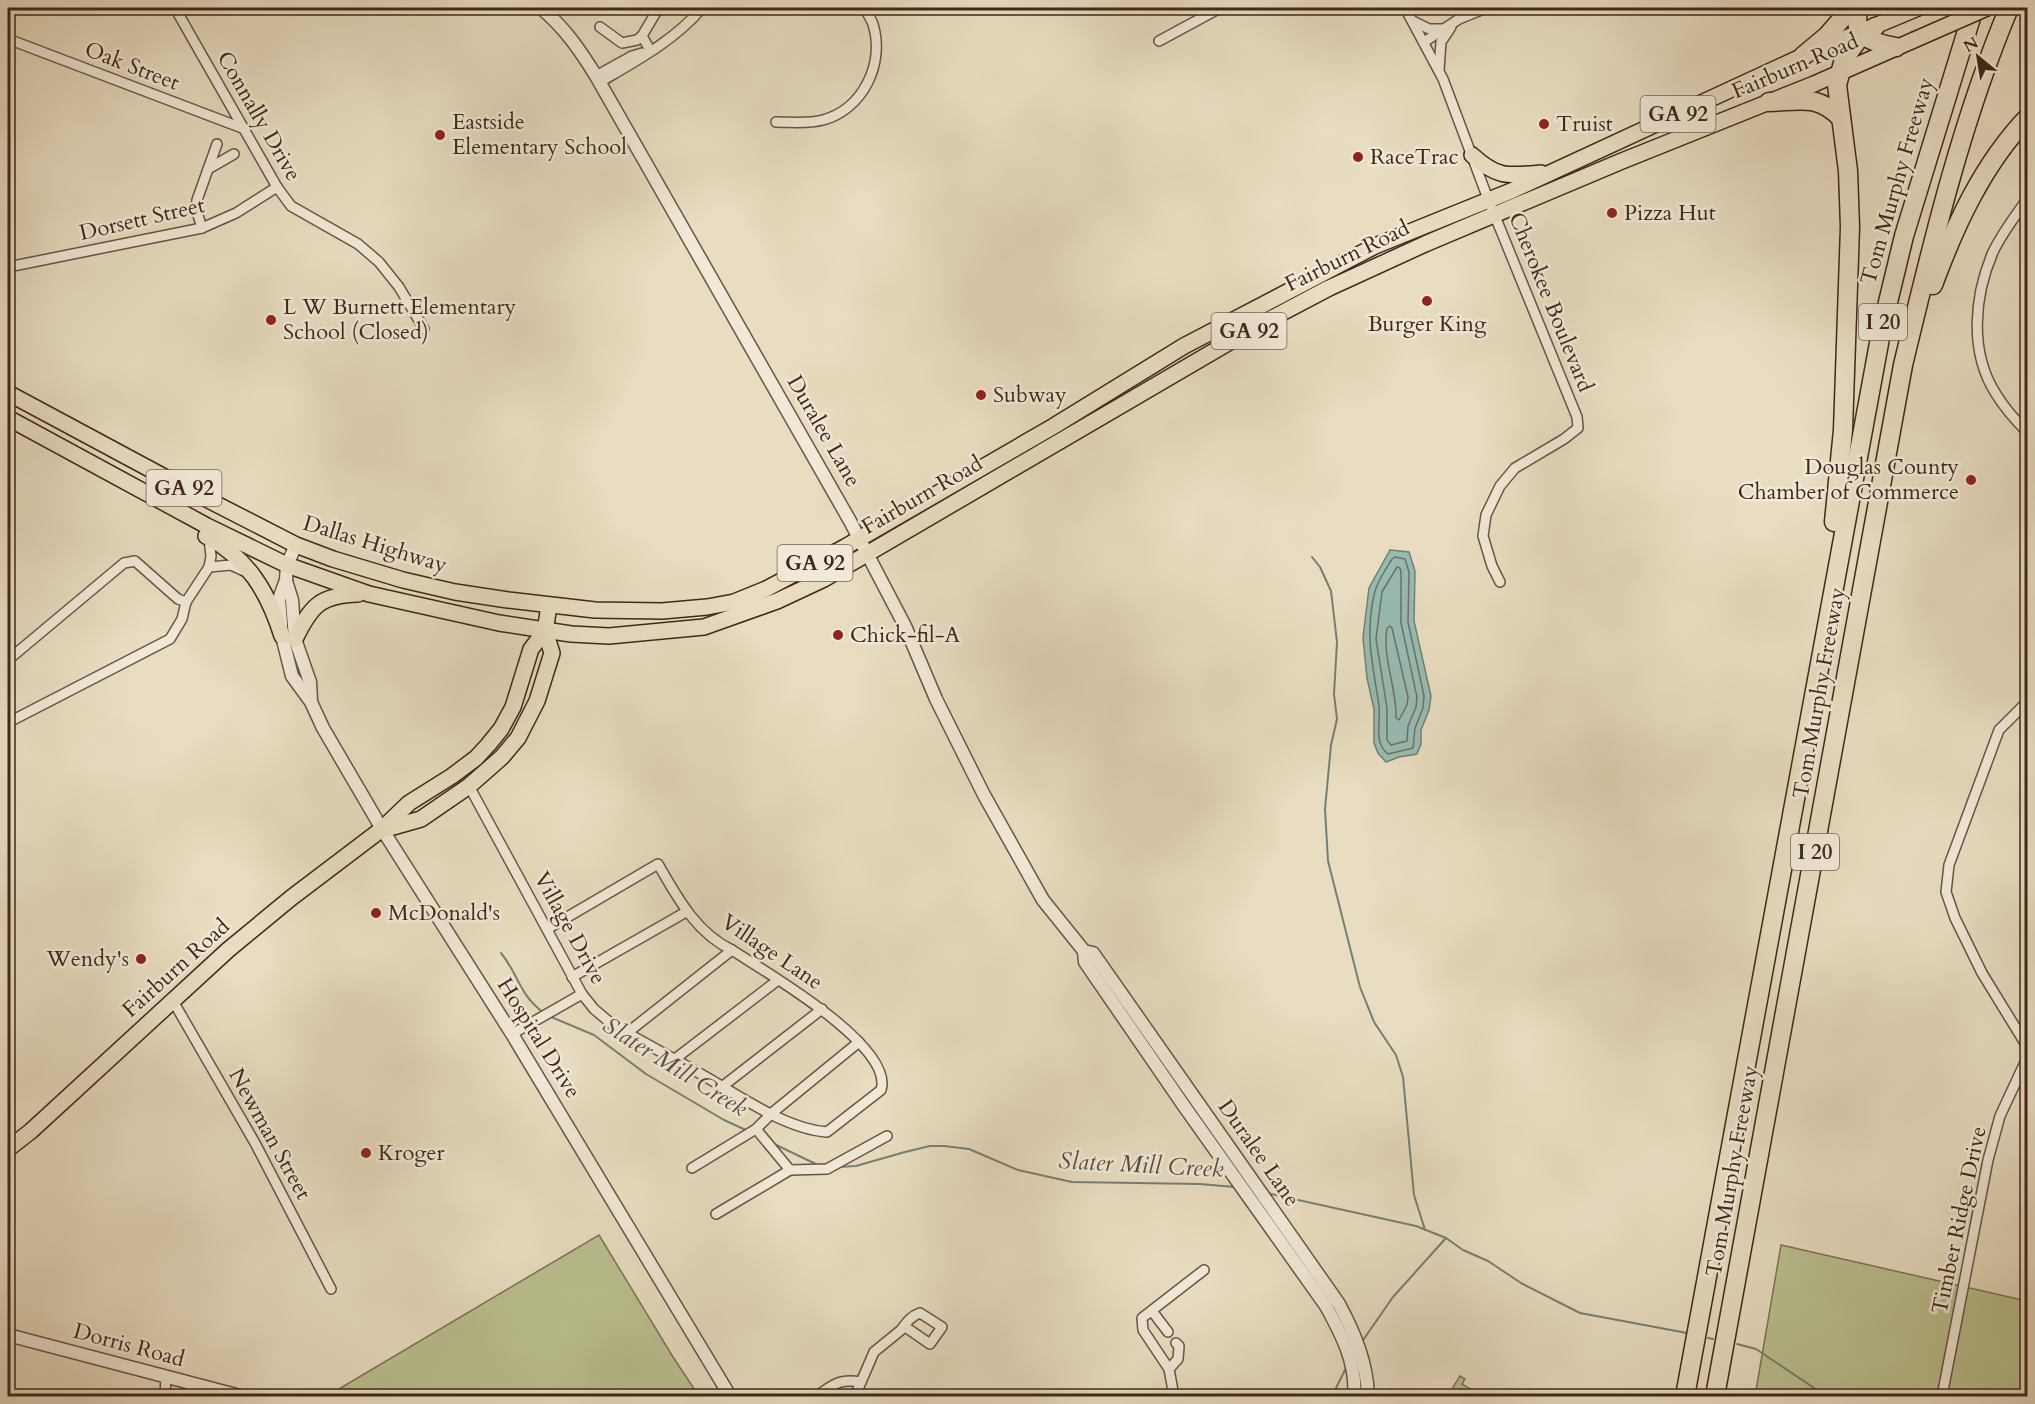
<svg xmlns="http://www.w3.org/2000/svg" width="2035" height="1404" font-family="Cardo,serif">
<rect width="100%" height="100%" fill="#e8ddc1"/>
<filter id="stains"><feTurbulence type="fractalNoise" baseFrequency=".00333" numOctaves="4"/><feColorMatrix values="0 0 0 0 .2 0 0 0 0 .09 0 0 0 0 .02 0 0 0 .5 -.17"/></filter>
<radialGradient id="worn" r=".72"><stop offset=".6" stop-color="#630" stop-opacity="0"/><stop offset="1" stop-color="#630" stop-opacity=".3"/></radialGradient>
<g fill="#bac090" stroke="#7d7456" stroke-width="1.5">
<path d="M 599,1235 L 673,1357 L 699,1396 L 327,1396 Z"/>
<path d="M 1781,1245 L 2027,1301 L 2027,1396 L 1755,1396 Z"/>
<path d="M 1460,1376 L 1465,1379 L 1462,1384 L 1482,1396 L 1456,1396 L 1453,1387 Z"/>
</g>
<path fill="#97bcb2" stroke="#748076" stroke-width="1.5" d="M 1390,550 L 1409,552 L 1415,571 L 1414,621 L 1431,696 L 1429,710 L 1421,730 L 1421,744 L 1417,754 L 1399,757 L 1386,762 L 1378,753 L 1374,743 L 1374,709 L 1367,678 L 1363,638 L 1369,588 Z"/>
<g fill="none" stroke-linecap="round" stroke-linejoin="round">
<g stroke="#6c7267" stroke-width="1.5">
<path d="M 1395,557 L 1405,559 L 1409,572 L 1408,622 L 1424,696 L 1423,708 L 1415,728 L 1413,748 L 1388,754 C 1373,743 1381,722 1379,706 C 1373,664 1364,635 1375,591 C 1378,580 1386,569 1392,559 Z"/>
<path d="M 1397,567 L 1400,568 L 1401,573 L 1401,623 L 1417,697 L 1416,707 L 1408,726 L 1407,741 L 1391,745 L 1387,740 L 1387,708 L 1376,639 L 1382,592 Z"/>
<path d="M 1390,626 L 1392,628 L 1408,697 L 1407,705 L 1399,720 L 1396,718 C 1397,688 1382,659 1387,628 Z"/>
</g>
<g stroke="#748076" stroke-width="2">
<path d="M 1312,557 L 1320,567 L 1331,591 L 1337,642 L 1334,694 L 1337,719 L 1331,745 L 1325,809 L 1328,861 L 1360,987 L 1374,1022 L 1396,1055 L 1403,1077 L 1414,1195 L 1425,1230"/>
<path d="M 501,953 C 519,975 519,995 544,1013"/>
<path d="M 549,1016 L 594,1035 L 646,1074 L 724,1120 L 748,1131"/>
<path d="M 772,1143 L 818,1165"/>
<path d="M 838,1167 L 856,1166 L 905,1152 L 930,1146 L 944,1146 L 969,1149 L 1018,1170 L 1072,1182 L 1200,1184 L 1235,1187"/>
<path d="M 1267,1193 L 1416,1226 L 1446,1238 L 1463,1250 L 1488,1261 L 1521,1283 L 1580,1313 L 1687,1333"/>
<path d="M 1708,1338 L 1713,1339"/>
<path d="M 1361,1343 L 1393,1297 L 1446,1238"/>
<path d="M 1737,1344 L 1756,1349 L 1826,1396"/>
<path d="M 1332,1396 L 1347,1366"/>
</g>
<g stroke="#6a5445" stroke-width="12">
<g id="minor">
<path d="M 175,8 L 277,187 L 291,206 L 358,244 L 379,262 L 399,287 L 424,329"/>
<path d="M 1405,8 L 1443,79 L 1488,199 L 1577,417 L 1578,428 L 1564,439 L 1515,468 L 1500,486 L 1486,515 L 1483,536 L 1492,566 L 1500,582"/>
<path d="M 1413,21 L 1429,29 L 1444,29"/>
<path d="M 600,27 L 622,43 L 637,40 L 642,36"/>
<path d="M 8,39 L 242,128"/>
<path d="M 1159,41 L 1220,8"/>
<path d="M 1424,42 L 1459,19 L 1486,8"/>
<path d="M 650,50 L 642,36 L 655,14"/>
<path d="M 1439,70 L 1441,42 L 1451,27"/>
<path d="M 596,76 L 632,56 L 642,53"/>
<path d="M 600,82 C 636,61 675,40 702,8"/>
<path d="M 776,122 C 792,122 808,124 823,120 C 863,109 885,64 873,24 C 871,19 867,13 865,8"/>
<path d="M 208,169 L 234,154"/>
<path d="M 2028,198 C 2016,215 2002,233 1993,252 C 1974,296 1969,352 1996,394 C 2005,409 2016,421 2028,433"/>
<path d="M 202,228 L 196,209 L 197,200 L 217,144"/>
<path d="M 8,267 L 202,228 L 236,213 L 277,187"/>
<path d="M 8,540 L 9,541"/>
<path d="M 209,567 L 231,565 L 244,571"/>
<path d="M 8,660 L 124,563 L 135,561 L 178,599 L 186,602"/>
<path d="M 2028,701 L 1999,730 L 1949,865 L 1946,892 L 1955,918 L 1982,973 L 2028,1048"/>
<path d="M 8,716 L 11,721 L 170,639 L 182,619 L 186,602 L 209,567 L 211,556 L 209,538"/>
<path d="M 469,786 L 582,994 L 594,1009 L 613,1025 C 644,1043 675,1059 706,1077 C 741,1097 786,1129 827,1132 L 881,1090 C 895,1046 764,971 732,950 C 696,933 677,897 658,864 L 547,929"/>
<path d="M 572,977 L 686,912"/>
<path d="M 173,1001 L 255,1143 L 331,1289"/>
<path d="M 627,1033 L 732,950"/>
<path d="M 512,1034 L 582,994"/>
<path d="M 675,1059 L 778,980"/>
<path d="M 723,1086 L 822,1009"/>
<path d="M 756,1129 L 790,1170"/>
<path d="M 692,1168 L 756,1129 L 772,1113 L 859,1042"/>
<path d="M 716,1214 L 790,1170 L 827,1169 L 887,1136"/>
<path d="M 1152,1311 L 1168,1332"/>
<path d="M 1169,1369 L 1178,1359 L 1179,1346 L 1176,1343"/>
<path d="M 165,1396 L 166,1376"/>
<path d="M 817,1396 C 833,1385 839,1378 861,1382"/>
<path d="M 855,1396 L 874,1352 L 901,1330 C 907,1322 911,1316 920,1313 L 942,1327 L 930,1344 L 904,1326"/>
<path d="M 1174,1396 L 1169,1369 L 1143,1330 L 1142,1318 L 1204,1270"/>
<path d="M 1942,1396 L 1988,1160 L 2000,1116 L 2028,1056"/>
</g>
</g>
<g stroke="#6a5445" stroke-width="15">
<g id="tertiary">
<path d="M 541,8 C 564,27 580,50 596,76 L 850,521 L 905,626 L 936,699 L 984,795 L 1043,900 L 1084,951 L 1093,953 L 1339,1304 C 1355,1334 1367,1363 1368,1396"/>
<path d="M 296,545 L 287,565 L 286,580 L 279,599 L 282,636 L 292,676 L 311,702 L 323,728 L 382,829 L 512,1034 L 730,1396"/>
<path d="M 286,581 L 292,600 L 295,639 L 310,682 L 311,701"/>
<path d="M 1084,951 L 1085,962 L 1184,1106 L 1326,1306 C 1342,1335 1357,1364 1354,1396"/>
<path d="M 8,1335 L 240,1396"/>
</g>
</g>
<g stroke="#40271c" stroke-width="18">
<g id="primary">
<path d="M 1472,155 C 1497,178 1507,176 1541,173"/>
<path d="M 8,393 L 185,488 L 296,545 L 333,559 L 403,580 L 455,592 L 508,600 L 595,610 L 662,611 L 707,607 L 734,602 L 766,589 L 845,547 L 1054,426 L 1184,346 L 1375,246 L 1511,191 L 1803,56 L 1918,8"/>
<path d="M 8,418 L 207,526 L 287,565 L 369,594 L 499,623 L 571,634 L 609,636 L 704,627 L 777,601 L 824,579 L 1257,326 L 1329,288 L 1425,244 L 1622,161 L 1814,84 L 1914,40"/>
<path d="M 206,536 C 248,558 268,592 282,636"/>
<path d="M 295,639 C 311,606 320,595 358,594"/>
<path d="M 386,829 L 421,819 L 469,786 L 502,757 L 518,738 L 537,701 L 552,653 L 545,631"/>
<path d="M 8,1149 L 31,1131 L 228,950 L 291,898 L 382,829 L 409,803 L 452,776 L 476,758 L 488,745 L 501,729 L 513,707 L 531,649 L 545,631 L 549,606"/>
</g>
</g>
<g stroke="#40271c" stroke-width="21">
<g id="motorway">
<path d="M 1859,8 C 1850,37 1874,43 1896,47"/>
<path d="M 1803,56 L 1827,36 L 1851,8"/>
<path d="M 1769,102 C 1800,101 1817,94 1841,118"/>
<path d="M 1933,285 C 1955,225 1983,164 2028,117"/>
<path d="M 1834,522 L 1843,430 L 1850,227 L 1848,171 L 1837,85 L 1844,59 L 1857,41 L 1875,27"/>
<path d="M 1685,1396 L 1882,327 L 1904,236 L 1974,8"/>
<path d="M 1715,1396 L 1903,365 C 1932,245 1961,122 2009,8"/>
</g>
</g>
<use href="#minor" stroke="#f0e9d7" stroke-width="9"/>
<use href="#tertiary" stroke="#f0e9d7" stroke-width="12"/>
<use href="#primary" stroke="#e8ddc1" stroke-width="15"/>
<use href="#motorway" stroke="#e8ddc1" stroke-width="18"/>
<g stroke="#40271c" stroke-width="18" stroke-linecap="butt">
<path id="primary-bridge" d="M 1914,40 L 1987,8"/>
</g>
<use href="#primary-bridge" stroke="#e8ddc1" stroke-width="15"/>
</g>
<g fill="#8f2418" stroke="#f0e9d7" stroke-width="2">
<circle cx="1544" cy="124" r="6"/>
<circle cx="440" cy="135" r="6"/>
<circle cx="1358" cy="157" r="6"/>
<circle cx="1612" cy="213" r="6"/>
<circle cx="1427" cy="301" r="6"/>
<circle cx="271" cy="320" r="6"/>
<circle cx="981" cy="395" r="6"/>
<circle cx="1971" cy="480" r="6"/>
<circle cx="838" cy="635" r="6"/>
<circle cx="376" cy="913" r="6"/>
<circle cx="141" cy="959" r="6"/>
<circle cx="366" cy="1153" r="6"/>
</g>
<g text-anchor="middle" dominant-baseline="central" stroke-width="5" stroke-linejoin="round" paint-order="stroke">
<g fill="#f0e9d7" stroke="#756154" stroke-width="1.5">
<rect x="1640.5" y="96" width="75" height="36" rx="4.5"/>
<rect x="1859" y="304" width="48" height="36" rx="4.5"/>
<rect x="1211.5" y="313" width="75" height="36" rx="4.5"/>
<rect x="146.5" y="470" width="75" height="36" rx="4.5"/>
<rect x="777.5" y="545" width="75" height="36" rx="4.5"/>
<rect x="1791" y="834" width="48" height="36" rx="4.5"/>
</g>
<g font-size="21" font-weight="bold" fill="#40271c">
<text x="1678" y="114">GA 92</text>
<text x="1883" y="322">I 20</text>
<text x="1249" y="331">GA 92</text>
<text x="184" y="488">GA 92</text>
<text x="815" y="563">GA 92</text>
<text x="1815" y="852">I 20</text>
</g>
<g font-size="22" fill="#40271c" stroke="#f0e9d7">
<text transform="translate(132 66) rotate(21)">Oak Street</text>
<text transform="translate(1795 66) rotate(-23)">Fairburn Road</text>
<text transform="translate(259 116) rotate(60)">Connally Drive</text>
<text transform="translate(1897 181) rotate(-74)">Tom Murphy Freeway</text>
<text transform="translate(142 219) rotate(-13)">Dorsett Street</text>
<text transform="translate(1347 256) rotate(-26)">Fairburn Road</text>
<text transform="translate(1551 302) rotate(68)">Cherokee Boulevard</text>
<text transform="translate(824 431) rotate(60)">Duralee Lane</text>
<text transform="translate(922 495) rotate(-30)">Fairburn Road</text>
<text transform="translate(375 544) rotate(17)">Dallas Highway</text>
<text transform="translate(1819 693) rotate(-80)">Tom Murphy Freeway</text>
<text transform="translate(570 928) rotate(61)">Village Drive</text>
<text transform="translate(772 952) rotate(34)">Village Lane</text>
<text transform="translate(176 968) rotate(-42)">Fairburn Road</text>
<text transform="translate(539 1038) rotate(58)">Hospital Drive</text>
<text transform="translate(270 1134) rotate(61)">Newman Street</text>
<text transform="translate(1259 1153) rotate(55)">Duralee Lane</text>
<text transform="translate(1732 1171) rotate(-80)">Tom Murphy Freeway</text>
<text transform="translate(1959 1220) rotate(-78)">Timber Ridge Drive</text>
<text transform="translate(129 1345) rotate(15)">Dorris Road</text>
</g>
<g font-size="22" fill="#40271c" stroke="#f0e9d7" text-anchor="start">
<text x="452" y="122">Eastside<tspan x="452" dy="25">Elementary School</tspan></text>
<text x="1556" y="124">Truist</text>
<text x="1370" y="157">RaceTrac</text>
<text x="1624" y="213">Pizza Hut</text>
<text x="283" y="307">L W Burnett Elementary<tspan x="283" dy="25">School (Closed)</tspan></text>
<text x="1427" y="324" text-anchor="middle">Burger King</text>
<text x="993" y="395">Subway</text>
<text x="1959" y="467" text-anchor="end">Douglas County<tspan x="1959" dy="25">Chamber of Commerce</tspan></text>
<text x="850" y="635">Chick-fil-A</text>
<text x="388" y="913">McDonald's</text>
<text x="129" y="959" text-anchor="end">Wendy's</text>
<text x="378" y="1153">Kroger</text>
</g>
<g font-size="24" font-style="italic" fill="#564c42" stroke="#f0e9d7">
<text transform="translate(675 1067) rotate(32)">Slater Mill Creek</text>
<text transform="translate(1141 1165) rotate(3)">Slater Mill Creek</text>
</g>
</g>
<rect width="2035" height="1404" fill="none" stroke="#e8ddc1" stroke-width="30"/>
<rect x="9" y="9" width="2017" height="1386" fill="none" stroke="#40271c" stroke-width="3"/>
<rect x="15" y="15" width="2005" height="1374" fill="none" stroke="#40271c" stroke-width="1.5"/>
<g transform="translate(1978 57) rotate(330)" stroke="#f0e9d7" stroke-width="4.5" paint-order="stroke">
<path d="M0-4.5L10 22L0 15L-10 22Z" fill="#40271c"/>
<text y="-9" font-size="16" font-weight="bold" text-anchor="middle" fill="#40271c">N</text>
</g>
<rect width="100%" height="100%" filter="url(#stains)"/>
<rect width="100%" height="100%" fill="url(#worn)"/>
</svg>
